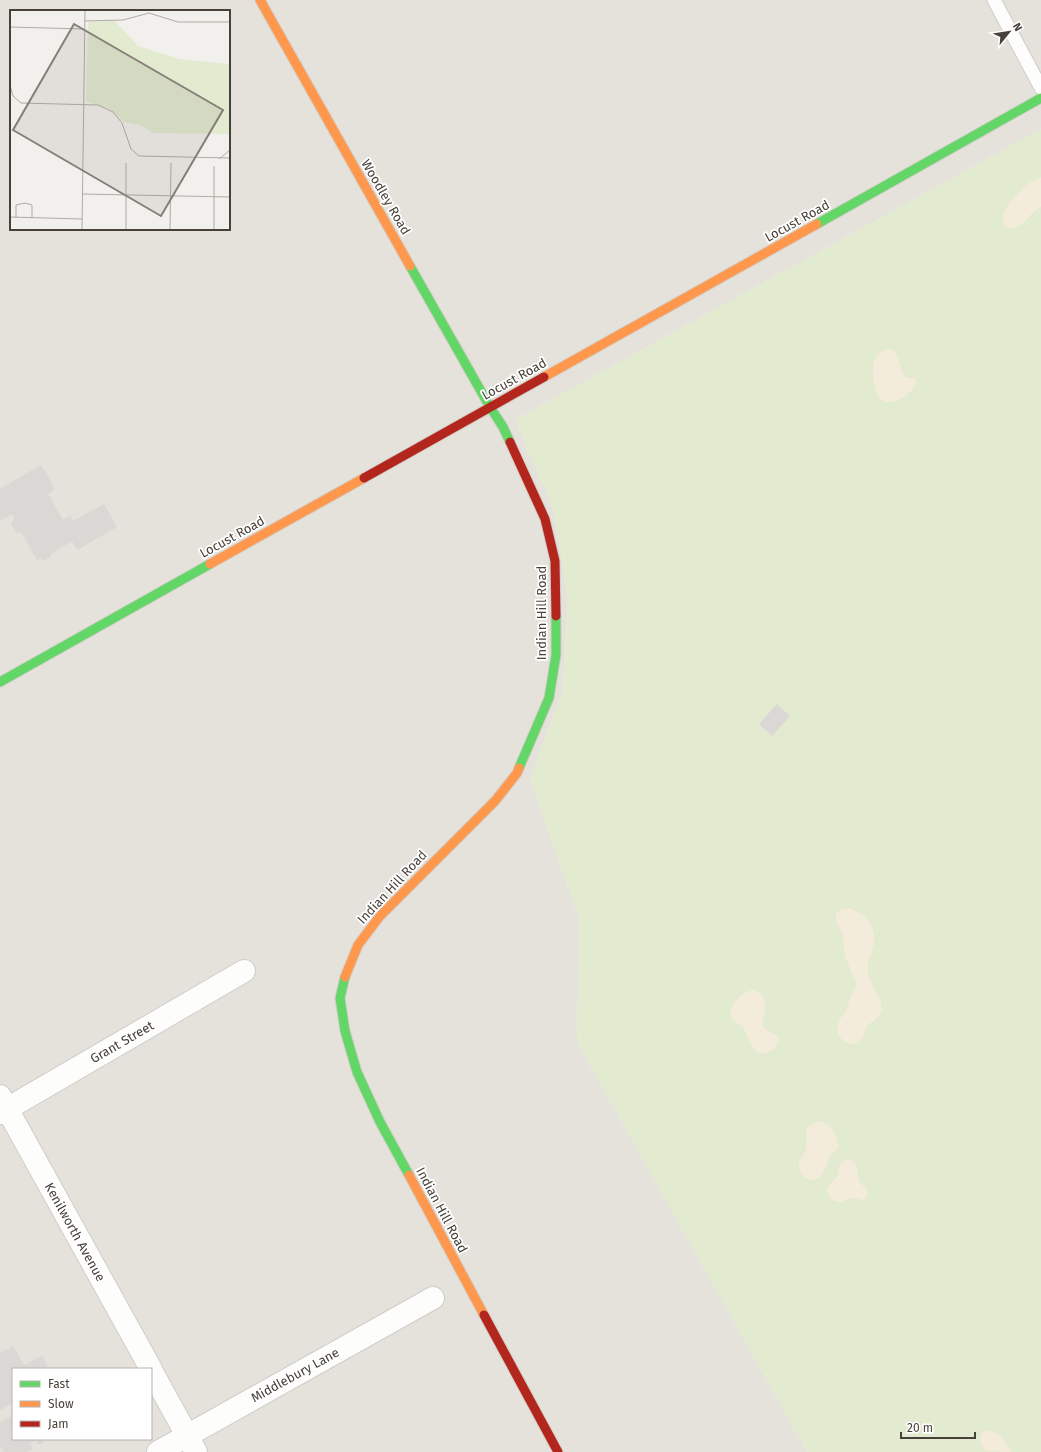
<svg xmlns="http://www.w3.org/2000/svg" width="1041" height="1452" font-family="'Fira Sans',sans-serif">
<rect width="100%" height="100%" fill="#f2f0ed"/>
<path fill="#e5e1db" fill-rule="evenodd" d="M 0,0 L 1041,0 L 1041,129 L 515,420 L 554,510 L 568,600 L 563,689 L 530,779 L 579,918 L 577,1042 L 807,1452 L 0,1452 ZM 11,11 L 229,11 L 229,229 L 11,229 ZM 13,1369 L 151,1369 L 151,1439 L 13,1439 Z"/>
<path fill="#e2eacf" d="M 1041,129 L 1041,1452 L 807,1452 L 577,1042 L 579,918 L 530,779 L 563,689 L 568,600 L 554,510 L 515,420 Z"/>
<g fill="#f4ecda">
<path d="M 1041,177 L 1041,207 C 1027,213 1027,228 1008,229 C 988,217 1027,181 1041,177 Z"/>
<path d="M 887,349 L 894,350 C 901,358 899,375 908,378 C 910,378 913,378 915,378 L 917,383 C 914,387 911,391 907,395 C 900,401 883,407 878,395 C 876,392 876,389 875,386 C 872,372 870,355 887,349 Z"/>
<path d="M 849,908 C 867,914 878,928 873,947 C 871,954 868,961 868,968 C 868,974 870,981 873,986 C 878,996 886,1005 879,1016 C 875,1021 870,1022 867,1026 C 863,1033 865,1039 857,1044 C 841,1044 833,1034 840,1019 C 842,1015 846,1013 847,1009 C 849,1005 849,1000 850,997 C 852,993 855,989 857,986 L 845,956 L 842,932 L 836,921 L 836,914 L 840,910 Z"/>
<path d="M 753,990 C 774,998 762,1012 763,1026 C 767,1033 775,1031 779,1039 C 778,1045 775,1049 770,1051 C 754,1061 749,1037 744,1029 C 741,1025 737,1024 734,1021 C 722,1009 742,992 753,990 Z"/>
<path d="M 818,1121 C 831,1123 838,1135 839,1147 C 836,1151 832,1153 830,1157 C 824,1167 825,1179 810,1180 C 803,1178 796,1167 800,1160 C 802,1156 805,1154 806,1149 C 810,1135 798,1130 818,1121 Z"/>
<path d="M 847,1159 L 850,1159 L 856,1164 L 859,1182 L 867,1189 L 868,1194 L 864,1200 C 860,1200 857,1198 852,1198 C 847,1198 844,1202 840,1202 C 832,1203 826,1193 827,1187 L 837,1177 L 840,1165 Z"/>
<path d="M 989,1430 C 1000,1432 1006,1443 1011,1452 L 986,1451 C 981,1446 978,1438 983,1432 Z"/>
</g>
<g fill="#dad7d4">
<path d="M 41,465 L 55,489 L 48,494 L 63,520 L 70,515 L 73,521 L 104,504 L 117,527 L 77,550 L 72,541 L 52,553 L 50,557 L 43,561 L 40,559 L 37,560 L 22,533 L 16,532 L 11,524 L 14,518 L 12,514 L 0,521 L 0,489 Z"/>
<path d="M 777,704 L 790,716 L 772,736 L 759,724 Z"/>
<path d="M 13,1346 L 24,1365 L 42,1356 L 49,1369 L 13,1369 L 13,1403 L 0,1410 L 0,1353 Z"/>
<path d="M 13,1415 L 13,1439 L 42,1439 L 44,1442 L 38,1445 L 36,1440 L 30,1444 L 33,1449 L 27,1452 L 4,1452 L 0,1446 L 0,1423 Z"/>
</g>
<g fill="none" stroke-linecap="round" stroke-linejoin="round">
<g stroke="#d0cecb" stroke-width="15">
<path id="lane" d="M 994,0 L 1041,88"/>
</g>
<g stroke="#d0cecb" stroke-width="24">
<g id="street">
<path d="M 0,1096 L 151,1369"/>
<path d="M 0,1113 L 244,971"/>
<path d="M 151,1370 L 196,1452"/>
<path d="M 158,1452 L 433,1298"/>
</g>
</g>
<g stroke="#d2cdc5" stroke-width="11">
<g id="fast">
<path d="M 817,224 L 1041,98"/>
<path d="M 410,266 L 490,407 L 503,427 L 510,442"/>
<path d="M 0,682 L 210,564"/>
<path d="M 519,768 L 549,698 L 556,655 L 556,616"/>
<path d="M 345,977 L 340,998 L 345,1031 L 357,1072 L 380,1122 L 409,1175"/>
</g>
</g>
<g stroke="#d2cdc5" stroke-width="11">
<g id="slow">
<path d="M 260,0 L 410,266"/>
<path d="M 544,377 L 817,224"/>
<path d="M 210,564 L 364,478"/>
<path d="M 345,977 L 358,945 L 380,916 L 495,801 L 517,773 L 519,768"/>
<path d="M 409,1175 L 484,1315"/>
</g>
</g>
<g stroke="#d2cdc5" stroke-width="11">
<g id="jam">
<path d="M 510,442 L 545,519 L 555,561 L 556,616"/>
<path d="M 364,478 L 544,377"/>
<path d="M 484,1315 L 558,1452"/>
</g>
</g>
<use href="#lane" stroke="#fdfdfc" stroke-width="13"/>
<use href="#street" stroke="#fdfdfc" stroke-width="22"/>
<use href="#fast" stroke="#63d668" stroke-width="9"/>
<use href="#slow" stroke="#ff974d" stroke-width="9"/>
<use href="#jam" stroke="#b3261e" stroke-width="9"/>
</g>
<g text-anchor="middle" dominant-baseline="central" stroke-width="3.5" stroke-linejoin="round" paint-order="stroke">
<g font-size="13" fill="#484139" stroke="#fff">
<text transform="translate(386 197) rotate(60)">Woodley Road</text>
<text transform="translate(797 221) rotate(-29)">Locust Road</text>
<text transform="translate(514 379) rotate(-29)">Locust Road</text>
<text transform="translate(232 537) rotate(-29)">Locust Road</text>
<text transform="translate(541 613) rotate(-90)">Indian Hill Road</text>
<text transform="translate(392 887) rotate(-47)">Indian Hill Road</text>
<text transform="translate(122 1042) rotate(-30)">Grant Street</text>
<text transform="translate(442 1210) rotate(62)">Indian Hill Road</text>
<text transform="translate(75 1232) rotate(61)">Kenilworth Avenue</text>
<text transform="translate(295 1375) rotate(-29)">Middlebury Lane</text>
</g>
</g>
<g transform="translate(10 10)">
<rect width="220" height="220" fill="#f2f0ed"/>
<path d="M 105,11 L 128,36 L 169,49 L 220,54 L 220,124 L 143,123 L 131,115 L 114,112 L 98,98 L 76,92 L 78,12 Z" fill="#e2eacf"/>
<path fill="none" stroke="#aeaaa5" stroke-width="1" d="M 74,11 L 113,10 L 139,3 L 168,12 L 220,12M 0,17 L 74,19M 0,75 L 3,86 L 11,93 L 88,95 L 103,102 L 112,113 L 121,139 L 129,146 L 220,148M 209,149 L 220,140M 72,184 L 220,187M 0,207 L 72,209M 6,208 L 6,195 L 15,193 L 22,195 L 22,208M 72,220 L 75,0M 116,220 L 116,153M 160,220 L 161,153M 204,220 L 204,156"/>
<path fill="#847e78" fill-opacity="0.15" stroke="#847e78" stroke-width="2" d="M 64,14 L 213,100 L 151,206 L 3,120 Z"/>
<rect width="220" height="220" fill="none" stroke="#484139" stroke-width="2"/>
</g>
<rect x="12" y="1368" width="140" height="72" fill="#ffffff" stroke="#b6b3b0"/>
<rect x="20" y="1381" width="20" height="6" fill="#63d668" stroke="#b6b3b0"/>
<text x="48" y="1388" font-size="12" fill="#484139">Fast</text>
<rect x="20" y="1401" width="20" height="6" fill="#ff974d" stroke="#b6b3b0"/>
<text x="48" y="1408" font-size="12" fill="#484139">Slow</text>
<rect x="20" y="1421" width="20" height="6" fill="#b3261e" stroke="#b6b3b0"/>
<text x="48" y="1428" font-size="12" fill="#484139">Jam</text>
<g transform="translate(1009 32) rotate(60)" stroke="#ffffff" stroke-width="3" paint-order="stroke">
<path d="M0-3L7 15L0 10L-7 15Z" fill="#484139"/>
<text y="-6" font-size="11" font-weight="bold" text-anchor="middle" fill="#484139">N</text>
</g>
<path d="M901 1432v6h74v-6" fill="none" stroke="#484139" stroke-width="2"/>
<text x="907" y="1432" font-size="12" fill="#484139" stroke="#ffffff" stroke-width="3" paint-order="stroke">20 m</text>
</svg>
